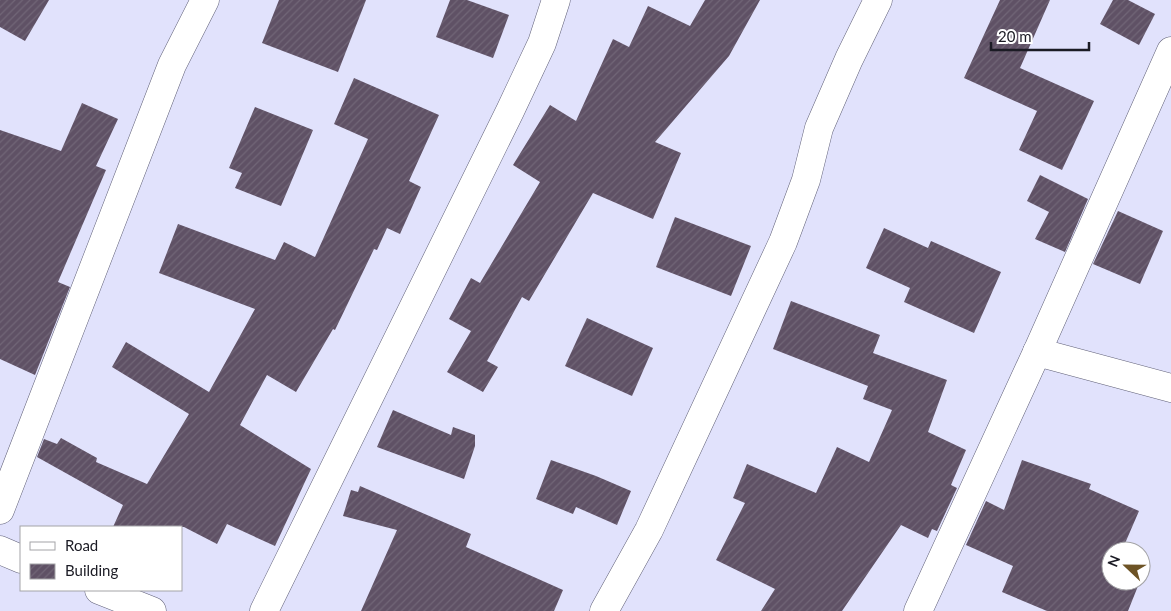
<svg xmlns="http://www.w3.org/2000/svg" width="1171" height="611" font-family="Lato,sans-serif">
<defs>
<pattern id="building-hatch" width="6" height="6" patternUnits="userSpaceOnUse" patternTransform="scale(1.25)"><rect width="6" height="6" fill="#5f5165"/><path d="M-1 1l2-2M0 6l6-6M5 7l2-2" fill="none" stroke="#716677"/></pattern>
</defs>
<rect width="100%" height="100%" fill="#e1e2fc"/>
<g fill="url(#building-hatch)">
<path d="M 0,0 L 49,0 L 25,41 L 0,27 Z"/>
<path d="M 279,0 L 366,0 L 338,72 L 262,43 Z"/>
<path d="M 450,0 L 467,0 L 509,15 L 493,58 L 436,37 Z"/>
<path d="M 705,0 L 760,0 L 729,56 L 655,142 L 681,153 L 653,219 L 593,193 L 529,301 L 522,297 L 487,361 L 498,367 L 483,392 L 447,372 L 471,331 L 449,319 L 471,278 L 480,283 L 540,182 L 513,165 L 550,105 L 576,121 L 613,39 L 629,47 L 648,6 L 690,26 Z"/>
<path d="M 1000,0 L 1050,0 L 1020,68 L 1094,101 L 1062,170 L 1019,150 L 1037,111 L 964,78 Z"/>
<path d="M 1113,0 L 1128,0 L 1155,14 L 1139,45 L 1100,24 Z"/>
<path d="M 354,78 L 439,115 L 409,181 L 421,187 L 400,234 L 387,228 L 377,250 L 374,249 L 335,330 L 333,329 L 296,392 L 267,375 L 240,425 L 311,469 L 275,546 L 227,524 L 217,544 L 184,527 L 113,527 L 123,505 L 37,457 L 44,439 L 57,444 L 61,438 L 97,458 L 96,462 L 147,484 L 189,414 L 112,367 L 126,342 L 209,392 L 255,309 L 159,273 L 178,224 L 275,260 L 284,242 L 315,257 L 368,139 L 334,124 Z"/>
<path d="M 82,103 L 118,119 L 96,166 L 106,170 L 58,282 L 70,287 L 35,375 L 0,359 L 0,130 L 61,151 Z"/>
<path d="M 255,107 L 313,130 L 281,206 L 235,188 L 242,173 L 229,168 Z"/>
<path d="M 1040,175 L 1088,199 L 1065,252 L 1035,239 L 1049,212 L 1027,201 Z"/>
<path d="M 1118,211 L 1163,231 L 1140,284 L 1093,264 Z"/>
<path d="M 675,217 L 751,246 L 731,296 L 656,267 Z"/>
<path d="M 884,228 L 928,248 L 931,241 L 1001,272 L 974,333 L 904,302 L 910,288 L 866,268 Z"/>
<path d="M 791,301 L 880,335 L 873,353 L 947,380 L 928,432 L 966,450 L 951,485 L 957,488 L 937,531 L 932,529 L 928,538 L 901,525 L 842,611 L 761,611 L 775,589 L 716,560 L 745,503 L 733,498 L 747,464 L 816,493 L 837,447 L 869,462 L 892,410 L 863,399 L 868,386 L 773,349 Z"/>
<path d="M 587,318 L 653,348 L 632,396 L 565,366 Z"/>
<path d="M 393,410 L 451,435 L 453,427 L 475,435 L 475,446 L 464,479 L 377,447 Z"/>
<path d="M 551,460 L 596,476 L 631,491 L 617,525 L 576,507 L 573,514 L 536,499 Z"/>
<path d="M 1022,460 L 1091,484 L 1089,489 L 1139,511 L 1123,548 L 1131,551 L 1111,551 L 1111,581 L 1140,581 L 1128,611 L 1047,611 L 1002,592 L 1013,566 L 966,545 L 986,501 L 1004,510 Z"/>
<path d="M 360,486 L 471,534 L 466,547 L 563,590 L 554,611 L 361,611 L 397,530 L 343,516 L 351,490 L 358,492 Z"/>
</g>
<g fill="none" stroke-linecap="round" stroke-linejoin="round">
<g stroke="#616178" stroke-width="29">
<g id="street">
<path d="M 1037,352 L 1171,388"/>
<path d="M 0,510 L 172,65 L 205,0"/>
<path d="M 0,550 L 21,559"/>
<path d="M 99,590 L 152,611"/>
<path d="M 264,611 L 510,111 L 542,43 L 556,0"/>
<path d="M 604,611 L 649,530 L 783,242 L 806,180 L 819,128 L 849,59 L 878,0"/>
<path d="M 918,611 L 1037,352 L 1171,51"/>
</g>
</g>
<use href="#street" stroke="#fff" stroke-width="28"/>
</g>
<rect x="20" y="526" width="162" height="65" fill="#ffffff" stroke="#a4a4a7"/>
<rect x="30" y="542" width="25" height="8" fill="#ffffff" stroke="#a4a4a7"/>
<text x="65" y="551" font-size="15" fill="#1b1b24">Road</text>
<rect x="30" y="564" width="25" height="15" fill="url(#building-hatch)" stroke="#a4a4a7"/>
<text x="65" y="576" font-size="15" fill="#1b1b24">Building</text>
<g transform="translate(1126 566) rotate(292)"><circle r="24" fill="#ffffff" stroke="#a4a4a7"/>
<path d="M0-4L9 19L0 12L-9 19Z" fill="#6d5325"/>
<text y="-8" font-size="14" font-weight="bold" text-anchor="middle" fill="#1b1b24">N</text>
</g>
<path d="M991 42v8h98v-8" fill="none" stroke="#1b1b24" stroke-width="2.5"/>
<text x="998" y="42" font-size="15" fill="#1b1b24" stroke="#ffffff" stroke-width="4" paint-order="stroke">20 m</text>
</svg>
